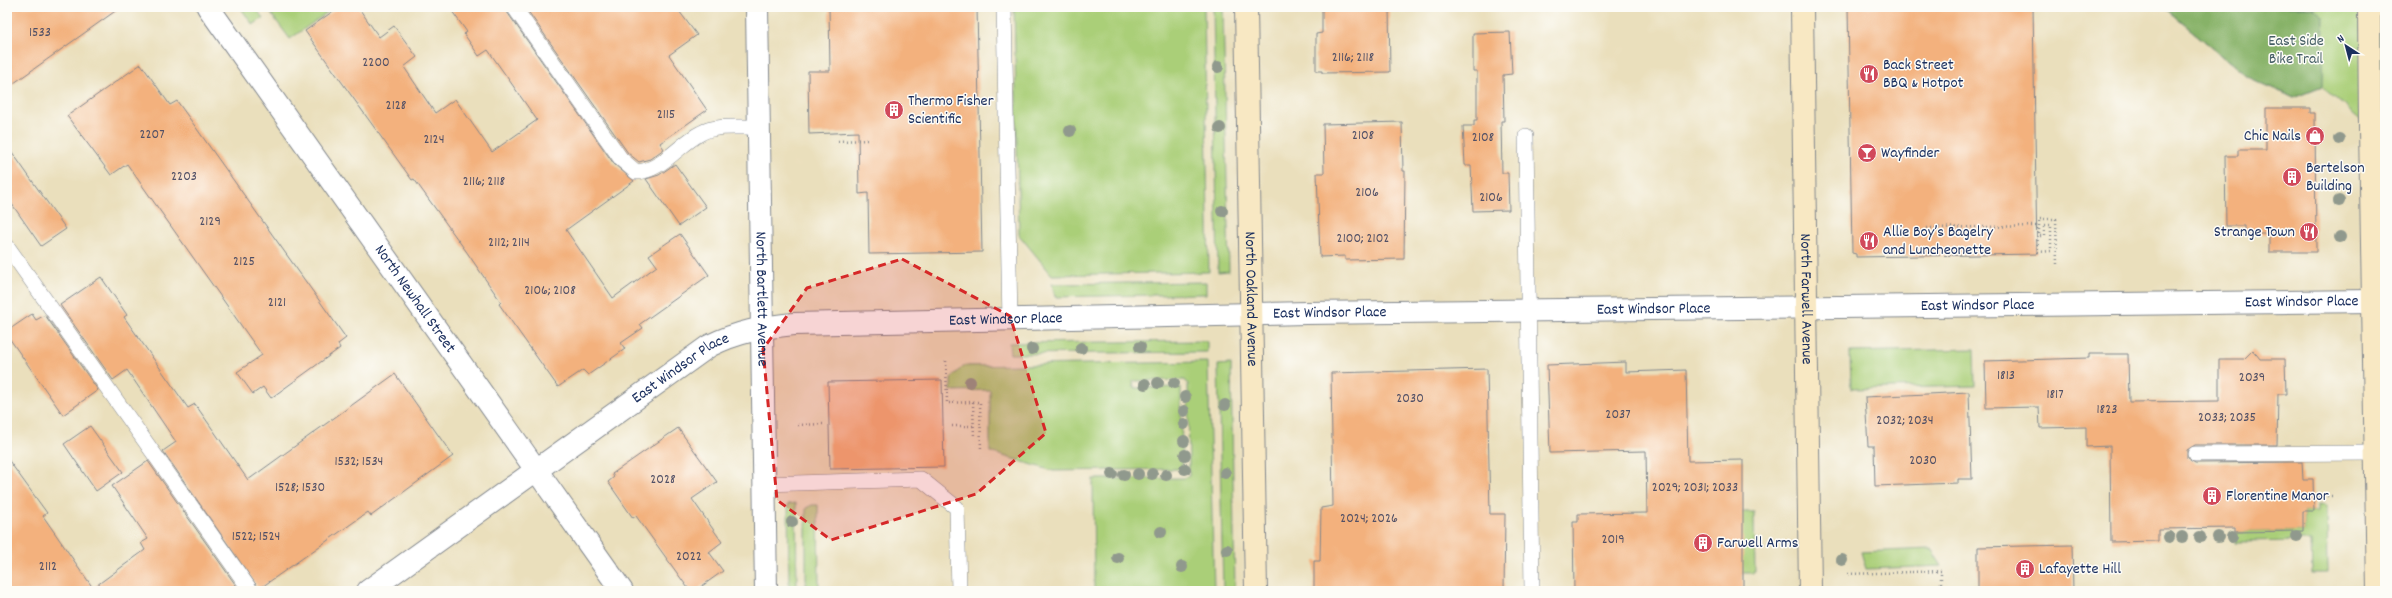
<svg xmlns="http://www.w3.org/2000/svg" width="2392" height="598" font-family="Dekko,sans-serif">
<rect width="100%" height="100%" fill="#fdfcf7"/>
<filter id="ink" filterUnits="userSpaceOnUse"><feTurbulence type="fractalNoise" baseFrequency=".025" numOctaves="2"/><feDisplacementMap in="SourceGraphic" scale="8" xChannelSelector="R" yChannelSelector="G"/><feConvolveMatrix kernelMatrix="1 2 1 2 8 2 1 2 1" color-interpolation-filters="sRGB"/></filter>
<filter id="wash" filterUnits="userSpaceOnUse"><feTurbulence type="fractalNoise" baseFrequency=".012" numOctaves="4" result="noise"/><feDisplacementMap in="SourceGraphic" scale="16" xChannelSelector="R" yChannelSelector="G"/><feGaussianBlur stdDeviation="0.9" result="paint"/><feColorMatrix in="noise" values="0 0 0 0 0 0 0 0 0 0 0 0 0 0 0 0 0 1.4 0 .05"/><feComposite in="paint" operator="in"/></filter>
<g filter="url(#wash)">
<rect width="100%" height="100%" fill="#eadfbc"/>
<g fill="#aacf78" stroke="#627f6b">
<path d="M 240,7 L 255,7 L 263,18 L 253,25 Z"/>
<path d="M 266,7 L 335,7 L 290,39 Z"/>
<path d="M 1014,7 L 1204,7 L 1209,272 L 1052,275 L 1019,235 Z"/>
<path d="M 1213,7 L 1223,7 L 1229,271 L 1218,272 Z"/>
<path d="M 2163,7 L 2385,7 L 2385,141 L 2322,87 L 2294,98 L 2248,77 Z"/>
<path d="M 1206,282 L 1206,294 L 1204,294 L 1055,297 L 1052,284 Z"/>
<path d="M 1207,341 L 1207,352 L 1010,354 L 1009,343 Z"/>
<path d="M 1974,349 L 1975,386 L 1851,389 L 1850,352 Z"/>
<path d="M 1208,362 L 1214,591 L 1094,591 L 1093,479 L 1184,478 L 1189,476 L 1188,384 L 1185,380 L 1133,381 L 1134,388 L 1181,387 L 1182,469 L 1053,471 L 990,452 L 990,390 L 951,391 L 951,379 L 963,366 Z"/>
<path d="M 1231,364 L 1235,591 L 1223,591 L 1218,365 Z"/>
<path d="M 796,503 L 797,591 L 789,591 L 788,504 Z"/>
<path d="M 2318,504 L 2327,505 L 2328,573 L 2312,573 L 2311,541 L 2235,542 L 2235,533 L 2240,532 L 2303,531 L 2303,511 L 2318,511 Z"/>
<path d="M 812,505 L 818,505 L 819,591 L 806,591 L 806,508 Z"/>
<path d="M 1742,512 L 1754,512 L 1755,573 L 1742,573 Z"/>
<path d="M 1931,549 L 1942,566 L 1866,569 L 1861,552 Z"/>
</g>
<path fill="#87b268" stroke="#517063" d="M 2163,7 L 2312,7 L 2323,16 L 2322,87 L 2294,98 L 2248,77 Z"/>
<g id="blocks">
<g fill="#f3b17d">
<path d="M 7,7 L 121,7 L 7,88 Z"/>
<path d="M 339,7 L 358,7 L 379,37 L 394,26 L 417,57 L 404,67 L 435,113 L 455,99 L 492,152 L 537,120 L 488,50 L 479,56 L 464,34 L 467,32 L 449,7 L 505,7 L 507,12 L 614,164 L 634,181 L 566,230 L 613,298 L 657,266 L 649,255 L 680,234 L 709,275 L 640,324 L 643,328 L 621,343 L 625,349 L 588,375 L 583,370 L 558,387 L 499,304 L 501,302 L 466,251 L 414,179 L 412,180 L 305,31 Z"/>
<path d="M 525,7 L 676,7 L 697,35 L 669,55 L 707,110 L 660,143 L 664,149 L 650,159 L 639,162 L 628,153 Z"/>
<path d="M 829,7 L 977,7 L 982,252 L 869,254 L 868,193 L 859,194 L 858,132 L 809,134 L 808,71 L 830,71 Z"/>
<path d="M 1322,7 L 1389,7 L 1390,72 L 1322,73 L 1322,71 L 1316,71 L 1316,34 L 1322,33 Z"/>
<path d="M 1848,7 L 2033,7 L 2037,254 L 1856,257 L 1856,254 L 1852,253 Z"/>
<path d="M 1510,32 L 1512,74 L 1503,75 L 1504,121 L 1501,121 L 1502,173 L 1508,173 L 1509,210 L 1473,211 L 1471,165 L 1465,165 L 1463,126 L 1474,126 L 1474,120 L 1477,120 L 1477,71 L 1473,71 L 1473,33 Z"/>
<path d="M 141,64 L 170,105 L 177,101 L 346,338 L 338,344 L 340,348 L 271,398 L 263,387 L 253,394 L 237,372 L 262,355 L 127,164 L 111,175 L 67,116 Z"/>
<path d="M 2266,108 L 2310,108 L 2310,113 L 2315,113 L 2316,252 L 2269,252 L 2269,234 L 2245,234 L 2245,226 L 2226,226 L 2225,156 L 2238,156 L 2238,150 L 2266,150 Z"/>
<path d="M 1402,122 L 1403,171 L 1405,171 L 1404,259 L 1345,260 L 1345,256 L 1320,257 L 1317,173 L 1324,173 L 1323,124 Z"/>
<path d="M 7,145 L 66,229 L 41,246 L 7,197 Z"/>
<path d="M 675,164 L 706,207 L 679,226 L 646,179 L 659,175 Z"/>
<path d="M 101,277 L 127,315 L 124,317 L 188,408 L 195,404 L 248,480 L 395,374 L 453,456 L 371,516 L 368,512 L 259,589 L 163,451 L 176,442 L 127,370 L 113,380 L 60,305 Z"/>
<path d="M 32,314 L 36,320 L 45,315 L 98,390 L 63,415 L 7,335 L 7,331 Z"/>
<path d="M 2253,350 L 2260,359 L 2285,359 L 2286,394 L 2278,394 L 2277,445 L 2195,445 L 2187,450 L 2187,458 L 2195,463 L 2302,462 L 2303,480 L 2313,480 L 2314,511 L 2303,511 L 2303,531 L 2235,532 L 2235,528 L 2158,529 L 2158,541 L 2111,542 L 2110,446 L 2086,447 L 2086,427 L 2040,428 L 2039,407 L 1986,408 L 1985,361 L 2089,358 L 2089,354 L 2128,354 L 2129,402 L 2219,401 L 2219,359 L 2244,359 Z"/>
<path d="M 1626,362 L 1626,372 L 1686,370 L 1688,461 L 1743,460 L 1743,591 L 1574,591 L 1573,522 L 1578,522 L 1578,514 L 1647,513 L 1646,451 L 1550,453 L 1547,365 Z"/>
<path d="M 1487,369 L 1490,514 L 1505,514 L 1504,591 L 1314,591 L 1314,561 L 1320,561 L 1321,508 L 1333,506 L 1331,373 Z"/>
<path d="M 942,380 L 944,467 L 830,469 L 828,382 Z"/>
<path d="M 1969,392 L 1972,479 L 1958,479 L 1958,483 L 1875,486 L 1874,446 L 1868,446 L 1865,397 Z"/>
<path d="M 90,426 L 123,472 L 96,491 L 64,444 Z"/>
<path d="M 678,428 L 717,482 L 692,499 L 722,542 L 709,552 L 723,571 L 695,591 L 690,591 L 636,516 L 633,518 L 608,482 L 614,477 L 612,474 Z"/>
<path d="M 7,458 L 47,513 L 43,516 L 93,588 L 145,550 L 141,543 L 148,539 L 112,486 L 148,461 L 240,591 L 7,591 Z"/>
<path d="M 2072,545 L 2073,591 L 1978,591 L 1978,547 Z"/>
</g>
</g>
</g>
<g filter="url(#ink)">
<use href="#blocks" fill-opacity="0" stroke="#82878d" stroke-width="1"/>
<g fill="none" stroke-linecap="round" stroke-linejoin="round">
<g stroke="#82878d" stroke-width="16">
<g id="lane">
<path d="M 514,7 L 621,159 L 636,172 C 662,171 679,144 701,133 C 716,124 742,128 759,127"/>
<path d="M 1004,7 L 1010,321"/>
<path d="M 1526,136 L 1532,591"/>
<path d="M 7,246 L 251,591"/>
<path d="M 2195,454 L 2377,453"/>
<path d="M 765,484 L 921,479 L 957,508 L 959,591"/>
</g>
</g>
<g stroke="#82878d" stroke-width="24">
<g id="street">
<path id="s1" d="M 208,7 L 622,591"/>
<path id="s2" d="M 757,7 L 766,591"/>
<path id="s3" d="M 368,591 L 709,346 C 737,332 763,327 794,324 L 1306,313 L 2374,301"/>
</g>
</g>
<g stroke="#82878d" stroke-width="24">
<g id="secondary">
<path id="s4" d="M 1246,7 L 1256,591"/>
<path id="s5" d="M 1802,7 L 1810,591"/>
<path d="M 2370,128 L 2378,591"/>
</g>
</g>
<g stroke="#82878d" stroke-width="2.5" stroke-dasharray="1 3" stroke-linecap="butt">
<path d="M 838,141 L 867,140"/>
<path d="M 1927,228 L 2037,226 L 2038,252 L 2051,251 L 2051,225 L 2044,225 L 2044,236 L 2039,236 L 2039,219 L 2056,219 L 2057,265"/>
<path d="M 946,361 L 947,403 L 973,402 L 974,438"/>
<path d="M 973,402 L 980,402 L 981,450"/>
<path d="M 798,425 L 825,424"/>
<path d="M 952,426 L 973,426"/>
<path d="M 2319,496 L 2332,496"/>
<path d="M 1848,574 L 1941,571 L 1941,591"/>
</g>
<use href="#lane" stroke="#fff" stroke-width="15"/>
<use href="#street" stroke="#fff" stroke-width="22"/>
<use href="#secondary" stroke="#f8e8c3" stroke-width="22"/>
<g stroke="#82878d" stroke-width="24" stroke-linecap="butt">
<path id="secondary-bridge" d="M 2369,7 L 2370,128"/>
</g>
<use href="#secondary-bridge" stroke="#f8e8c3" stroke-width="22"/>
</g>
<g fill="#90998d">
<circle cx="1218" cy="67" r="6"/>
<circle cx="1220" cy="128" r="6"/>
<circle cx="1070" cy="131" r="6"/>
<circle cx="2339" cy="139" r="6"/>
<circle cx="2339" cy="201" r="6"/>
<circle cx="1222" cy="211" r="6"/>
<circle cx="2340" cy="237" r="6"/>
<circle cx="1140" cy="347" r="6"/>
<circle cx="1081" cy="348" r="6"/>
<circle cx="1032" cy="349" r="6"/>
<circle cx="970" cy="382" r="6"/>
<circle cx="1158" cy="383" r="6"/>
<circle cx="1174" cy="383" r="6"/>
<circle cx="1145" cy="384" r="6"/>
<circle cx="1185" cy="397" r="6"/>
<circle cx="1225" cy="405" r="6"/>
<circle cx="1184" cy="411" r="6"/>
<circle cx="1184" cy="424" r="6"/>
<circle cx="1184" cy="441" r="6"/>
<circle cx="1185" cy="455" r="6"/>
<circle cx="1185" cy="469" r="6"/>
<circle cx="1225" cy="473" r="6"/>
<circle cx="1112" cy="474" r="6"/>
<circle cx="1138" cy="474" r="6"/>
<circle cx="1152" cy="474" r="6"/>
<circle cx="1124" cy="475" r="6"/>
<circle cx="1166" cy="475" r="6"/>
<circle cx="792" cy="522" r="6"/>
<circle cx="1161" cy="532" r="6"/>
<circle cx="2297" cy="536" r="6"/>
<circle cx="2169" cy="537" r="6"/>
<circle cx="2182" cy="537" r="6"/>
<circle cx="2200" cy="537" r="6"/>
<circle cx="2218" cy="537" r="6"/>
<circle cx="2232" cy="537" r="6"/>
<circle cx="1227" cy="550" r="6"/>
<circle cx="1118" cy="558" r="6"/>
<circle cx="1842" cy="560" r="6"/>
<circle cx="1182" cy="567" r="6"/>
</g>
</g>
<path fill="#d62828" fill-opacity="0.2" stroke="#d62828" stroke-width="3" stroke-dasharray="8 5" stroke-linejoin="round" d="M 902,259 L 1010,316 L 1046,433 L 976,494 L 831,540 L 777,500 L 763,349 L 807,288 Z"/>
<defs>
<g id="restaurant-disc" transform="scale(1)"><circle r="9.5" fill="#d1495b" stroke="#fdfcf7"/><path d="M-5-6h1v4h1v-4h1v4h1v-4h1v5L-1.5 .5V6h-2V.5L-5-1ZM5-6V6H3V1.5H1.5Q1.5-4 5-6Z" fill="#fff"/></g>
<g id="building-disc" transform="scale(1)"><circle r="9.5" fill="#d1495b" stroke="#fdfcf7"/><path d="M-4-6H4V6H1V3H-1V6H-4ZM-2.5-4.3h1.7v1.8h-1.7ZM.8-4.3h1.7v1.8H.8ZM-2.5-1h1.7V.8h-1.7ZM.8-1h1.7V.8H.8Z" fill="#fff"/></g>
<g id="shop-disc" transform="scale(1)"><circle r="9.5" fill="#d1495b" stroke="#fdfcf7"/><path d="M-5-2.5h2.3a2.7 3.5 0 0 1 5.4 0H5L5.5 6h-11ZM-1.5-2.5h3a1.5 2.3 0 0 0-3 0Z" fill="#fff"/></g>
<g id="bar-disc" transform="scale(1)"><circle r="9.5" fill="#d1495b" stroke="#fdfcf7"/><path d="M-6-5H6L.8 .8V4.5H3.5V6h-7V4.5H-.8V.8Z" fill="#fff"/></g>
</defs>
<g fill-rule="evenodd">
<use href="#restaurant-disc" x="1869" y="74"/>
<use href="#building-disc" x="894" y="110"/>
<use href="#shop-disc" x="2315" y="136"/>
<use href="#bar-disc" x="1867" y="153"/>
<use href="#building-disc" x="2292" y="177"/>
<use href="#restaurant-disc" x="2309" y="232"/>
<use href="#restaurant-disc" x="1869" y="241"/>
<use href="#building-disc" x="2212" y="496"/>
<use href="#building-disc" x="1703" y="543"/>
<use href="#building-disc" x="2025" y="569"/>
</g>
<g text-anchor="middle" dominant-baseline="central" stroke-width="3" stroke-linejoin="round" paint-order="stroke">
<g font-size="14" fill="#515066">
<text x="40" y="33">1533</text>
<text x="1353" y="58">2116; 2118</text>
<text x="376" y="63">2200</text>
<text x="396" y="106">2128</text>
<text x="666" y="115">2115</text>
<text x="152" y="135">2207</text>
<text x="1363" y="136">2108</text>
<text x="1483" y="138">2108</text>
<text x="434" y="140">2124</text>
<text x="184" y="177">2203</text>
<text x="484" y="182">2116; 2118</text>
<text x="1367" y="193">2106</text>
<text x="1491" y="198">2106</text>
<text x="210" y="222">2129</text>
<text x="1363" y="239">2100; 2102</text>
<text x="509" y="243">2112; 2114</text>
<text x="244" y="262">2125</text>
<text x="550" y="291">2106; 2108</text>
<text x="277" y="303">2121</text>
<text x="2006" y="376">1813</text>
<text x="2252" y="378">2039</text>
<text x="2055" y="395">1817</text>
<text x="1410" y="399">2030</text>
<text x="2107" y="410">1823</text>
<text x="1618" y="415">2037</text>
<text x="2227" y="418">2033; 2035</text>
<text x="1905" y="421">2032; 2034</text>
<text x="1923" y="461">2030</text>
<text x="359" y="462">1532; 1534</text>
<text x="663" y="480">2028</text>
<text x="300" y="488">1528; 1530</text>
<text x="1695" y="488">2029; 2031; 2033</text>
<text x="1369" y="519">2024; 2026</text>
<text x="256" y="537">1522; 1524</text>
<text x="1613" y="540">2019</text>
<text x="689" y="557">2022</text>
<text x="48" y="567">2112</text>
</g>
<g font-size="16" fill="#465f66" stroke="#fdfcf7">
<text x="2296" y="41">East Side<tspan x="2296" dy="18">Bike Trail</tspan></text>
</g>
<g font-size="16" fill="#1b2f5e" stroke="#fdfcf7" text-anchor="start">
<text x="1883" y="65">Back Street<tspan x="1883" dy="18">BBQ &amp; Hotpot</tspan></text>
<text x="908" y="101">Thermo Fisher<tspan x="908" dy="18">Scientific</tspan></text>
<text x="2301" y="136" text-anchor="end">Chic Nails</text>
<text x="1881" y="153">Wayfinder</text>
<text x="2306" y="168">Bertelson<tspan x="2306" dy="18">Building</tspan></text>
<text x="1883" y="232">Allie Boy’s Bagelry<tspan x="1883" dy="18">and Luncheonette</tspan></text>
<text x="2295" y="232" text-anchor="end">Strange Town</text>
<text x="2226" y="496">Florentine Manor</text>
<text x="1717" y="543">Farwell Arms</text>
<text x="2039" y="569">Lafayette Hill</text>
</g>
<g font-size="16" fill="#1b2f5e" stroke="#fdfcf7">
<text stroke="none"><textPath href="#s1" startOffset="358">North Newhall Street</textPath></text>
<text stroke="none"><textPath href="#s2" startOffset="292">North Bartlett Avenue</textPath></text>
<text stroke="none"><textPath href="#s4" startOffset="292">North Oakland Avenue</textPath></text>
<text stroke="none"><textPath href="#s5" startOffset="292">North Farwell Avenue</textPath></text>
<text stroke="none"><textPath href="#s3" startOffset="2016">East Windsor Place</textPath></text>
<text stroke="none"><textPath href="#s3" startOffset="1692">East Windsor Place</textPath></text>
<text stroke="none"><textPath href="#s3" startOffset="1368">East Windsor Place</textPath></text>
<text stroke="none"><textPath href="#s3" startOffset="1044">East Windsor Place</textPath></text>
<text stroke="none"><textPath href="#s3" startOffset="720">East Windsor Place</textPath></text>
<text stroke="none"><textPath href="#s3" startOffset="384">East Windsor Place</textPath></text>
</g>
</g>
<rect width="2392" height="598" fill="none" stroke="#fdfcf7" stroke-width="24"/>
<g transform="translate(2346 46) rotate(324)" stroke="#fdfcf7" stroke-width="3" paint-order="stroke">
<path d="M0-3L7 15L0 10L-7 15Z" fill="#1b2f5e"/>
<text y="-6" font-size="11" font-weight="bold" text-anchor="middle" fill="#1b2f5e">N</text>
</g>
</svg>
